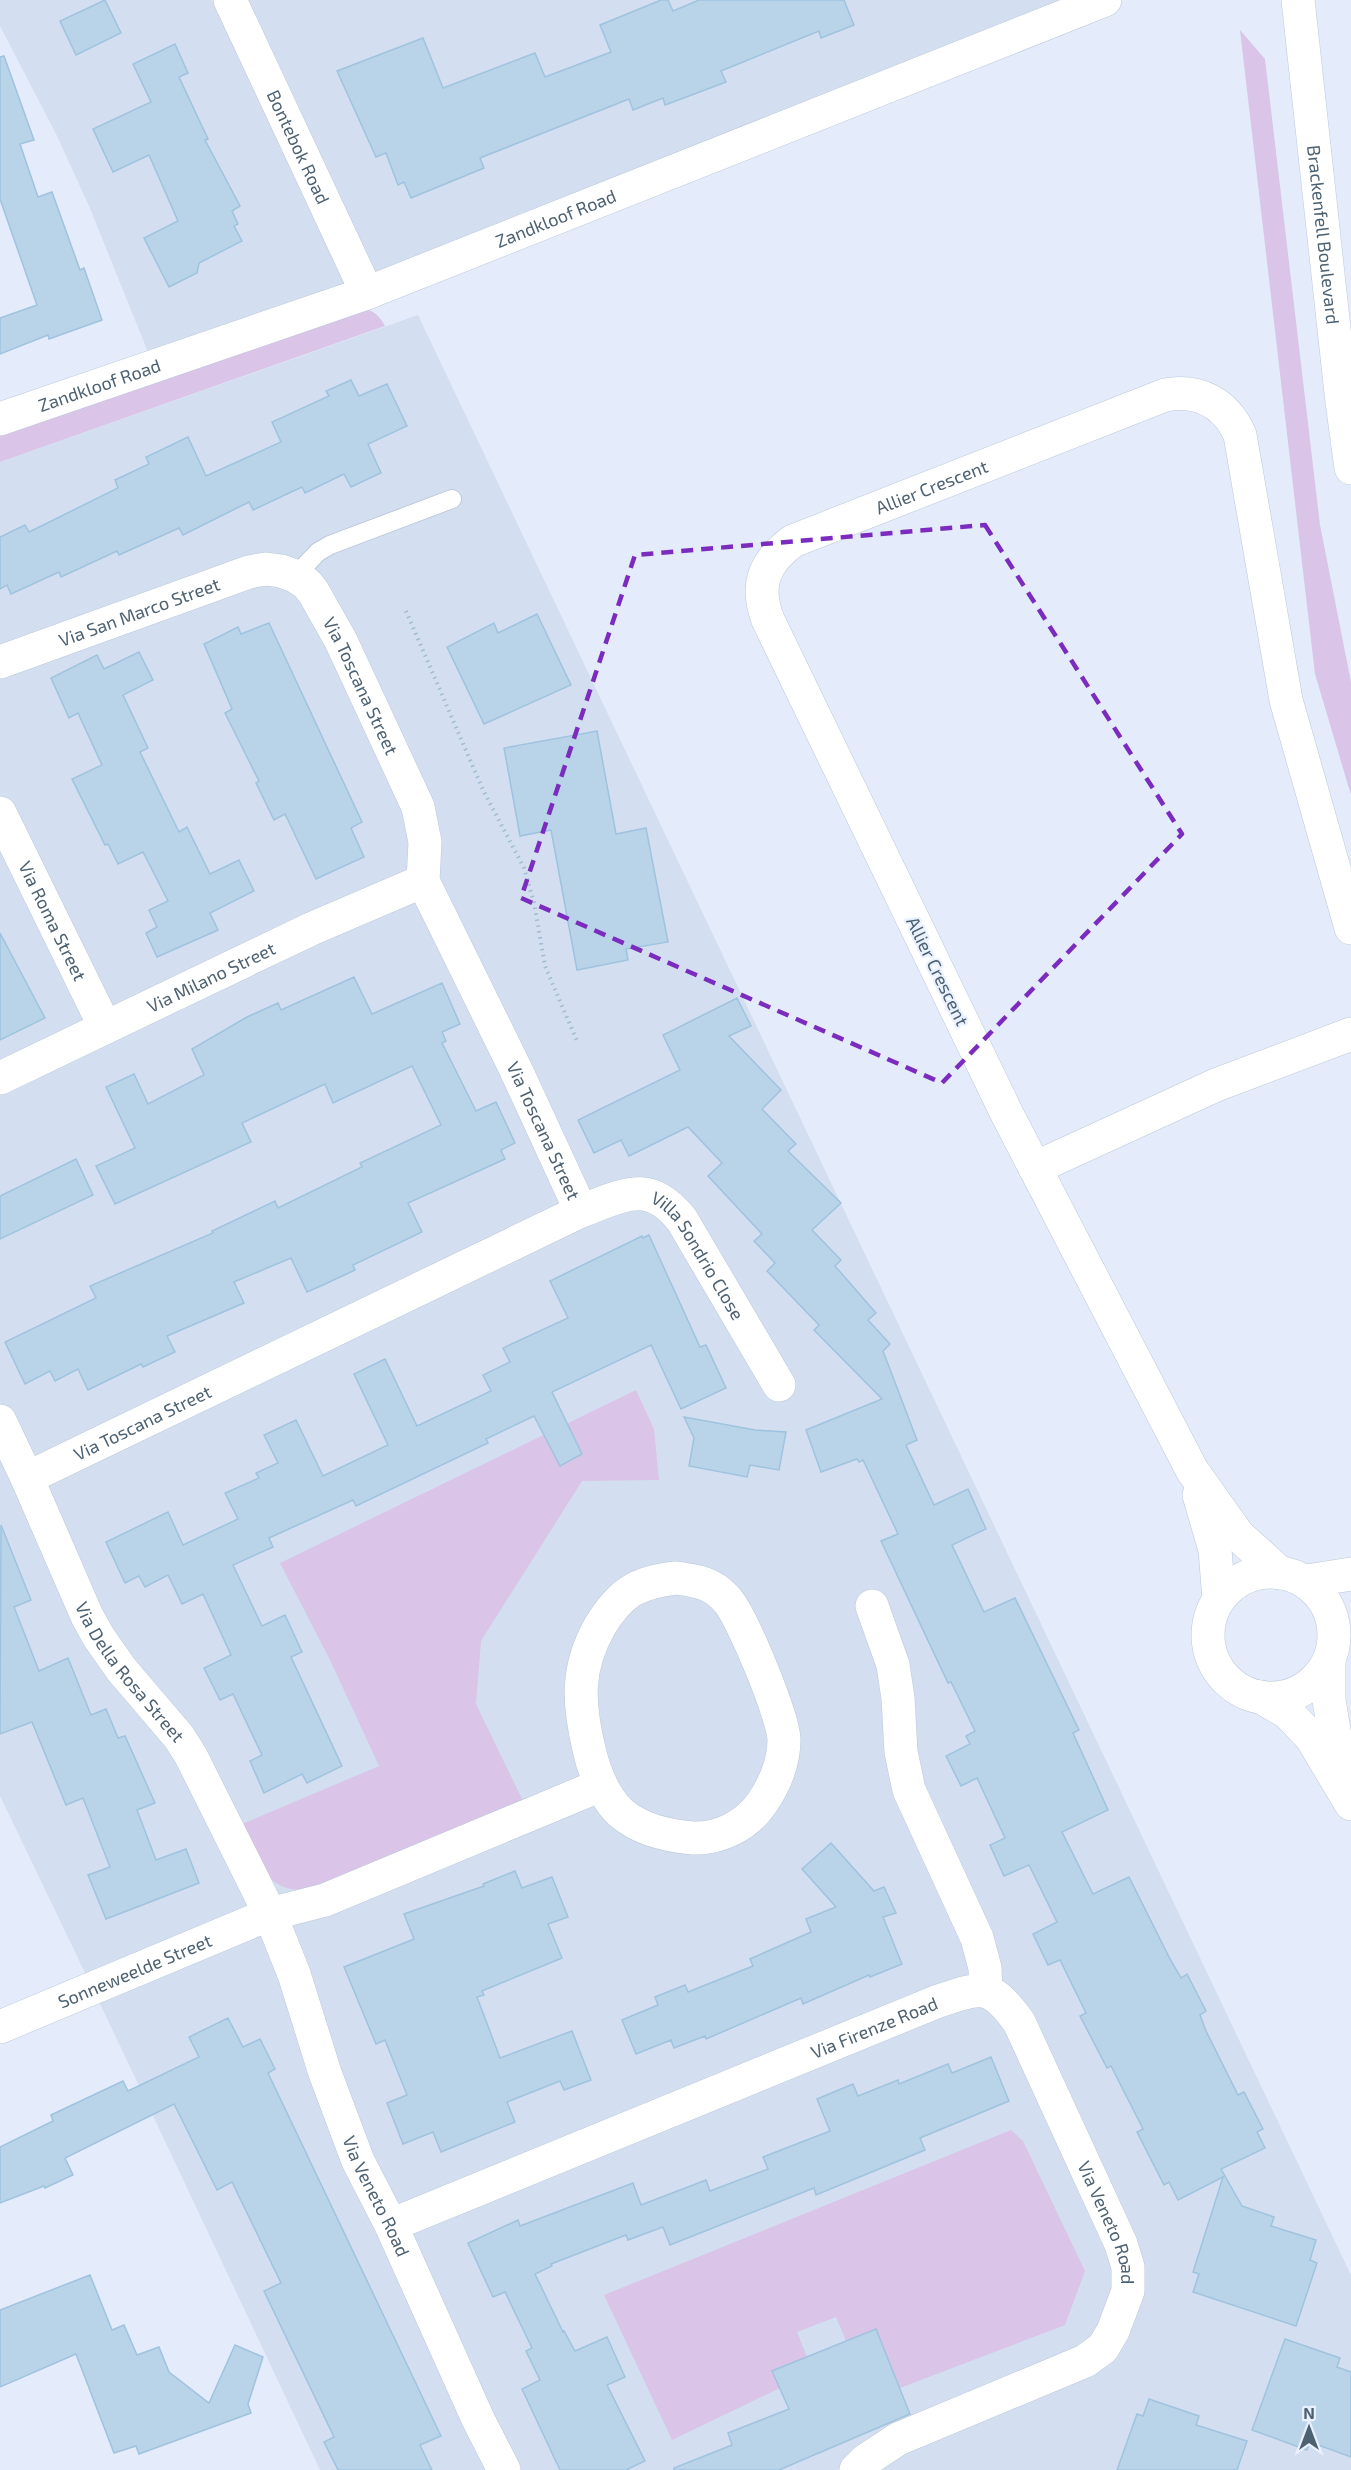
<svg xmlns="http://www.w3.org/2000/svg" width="1351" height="2470" font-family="'Exo 2',sans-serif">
<rect width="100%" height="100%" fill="#e4ebfa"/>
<g fill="#d3dff1">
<path d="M 0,0 L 1113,0 L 154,367 L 89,206 L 57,136 L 0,26 Z"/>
<path d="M 418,315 L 1351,2275 L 1351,2470 L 320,2470 L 113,2031 L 0,1796 L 0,462 Z"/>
</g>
<g fill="#dac4e7">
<path d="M 1240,30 L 1265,59 L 1320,525 L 1351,682 L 1351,795 L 1315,674 Z"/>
<path d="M 361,308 C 374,311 379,315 385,326 L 0,462 L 0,435 Z"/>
<path d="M 636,1390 L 654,1429 L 659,1480 L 582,1481 L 481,1641 L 476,1704 L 524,1803 L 313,1888 C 267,1899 257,1858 240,1825 L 379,1766 L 331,1662 L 280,1563 Z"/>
<path d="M 1011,2130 L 1023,2141 L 1085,2271 L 1065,2325 L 900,2388 L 876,2329 L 846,2341 L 836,2317 L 797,2332 L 807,2357 L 773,2371 L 780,2388 L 672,2440 L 604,2295 Z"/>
</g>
<g fill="#b9d3e9" stroke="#9fc3df" stroke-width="1.5">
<path d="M 105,0 L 121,33 L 76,55 L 60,21 Z"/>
<path d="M 661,0 L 668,0 L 673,11 L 699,0 L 844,0 L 854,25 L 821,38 L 819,31 L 721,71 L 726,82 L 665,105 L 663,98 L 633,110 L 629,99 L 480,158 L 484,168 L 411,198 L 404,182 L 398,185 L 386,153 L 376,157 L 337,71 L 423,38 L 443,88 L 535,53 L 545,77 L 611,52 L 600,25 Z"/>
<path d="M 175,44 L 188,73 L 179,77 L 208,139 L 205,140 L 240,206 L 232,211 L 238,224 L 234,226 L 242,241 L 199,263 L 197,273 L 169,287 L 144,238 L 178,221 L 149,155 L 113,172 L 93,129 L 151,102 L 133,64 Z"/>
<path d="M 4,56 L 34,140 L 20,144 L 38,197 L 52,192 L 80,270 L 84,268 L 102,320 L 49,339 L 48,335 L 0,354 L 0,318 L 37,305 L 0,199 L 0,57 Z"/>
<path d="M 351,380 L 359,396 L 387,384 L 407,426 L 368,444 L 381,473 L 351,487 L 344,474 L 305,493 L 302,487 L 253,510 L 249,502 L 183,535 L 179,528 L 119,555 L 117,551 L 61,577 L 59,572 L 11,594 L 7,585 L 0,589 L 0,537 L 25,525 L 29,532 L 118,488 L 115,480 L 149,464 L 146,457 L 188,437 L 206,476 L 281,442 L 272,422 L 329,396 L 326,391 Z"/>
<path d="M 537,614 L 571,685 L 484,724 L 447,647 L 494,623 L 498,633 Z"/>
<path d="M 269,623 L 362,822 L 351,828 L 364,857 L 316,879 L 285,814 L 274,820 L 256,783 L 259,781 L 225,713 L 232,709 L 204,644 L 238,627 L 241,634 Z"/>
<path d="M 139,652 L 153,680 L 123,695 L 148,748 L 140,752 L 179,832 L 187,827 L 210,874 L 239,860 L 254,891 L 210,913 L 218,930 L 157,957 L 146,933 L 157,927 L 149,910 L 168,901 L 143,852 L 118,864 L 108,844 L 105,845 L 72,779 L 102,765 L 78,713 L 69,718 L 51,678 L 97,655 L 104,669 Z"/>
<path d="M 597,731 L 616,834 L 646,828 L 668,942 L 626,949 L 628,960 L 577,970 L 551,830 L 520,836 L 504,748 Z"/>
<path d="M 0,933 L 45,1018 L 0,1040 Z"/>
<path d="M 354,977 L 372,1014 L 442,983 L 460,1024 L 442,1032 L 446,1041 L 442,1043 L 476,1111 L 496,1102 L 515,1143 L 501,1150 L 505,1159 L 408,1203 L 422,1232 L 353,1265 L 355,1270 L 323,1285 L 307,1292 L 291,1258 L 234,1282 L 244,1303 L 167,1336 L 175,1352 L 143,1367 L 141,1364 L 88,1390 L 78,1369 L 55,1381 L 50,1371 L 25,1384 L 5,1342 L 96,1298 L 90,1286 L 213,1233 L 212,1231 L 275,1201 L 278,1208 L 362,1167 L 360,1163 L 441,1125 L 412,1066 L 333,1103 L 325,1084 L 242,1123 L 251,1142 L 115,1204 L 96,1166 L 135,1148 L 106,1087 L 134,1074 L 148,1104 L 204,1075 L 192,1049 L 247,1017 L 278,1003 L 281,1010 Z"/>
<path d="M 737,998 L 751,1026 L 729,1036 L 781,1090 L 762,1109 L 796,1144 L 788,1151 L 841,1203 L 812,1230 L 841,1260 L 835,1266 L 876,1313 L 868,1320 L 890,1344 L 883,1351 L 917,1440 L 906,1445 L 934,1505 L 968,1489 L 986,1529 L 952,1545 L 984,1612 L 1015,1598 L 1079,1730 L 1073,1733 L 1108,1810 L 1062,1832 L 1093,1894 L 1129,1877 L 1170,1959 L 1181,1978 L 1187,1974 L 1206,2011 L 1200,2015 L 1206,2031 L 1238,2095 L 1244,2092 L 1263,2129 L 1257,2132 L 1265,2148 L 1221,2169 L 1242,2206 L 1274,2217 L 1271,2226 L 1316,2240 L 1310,2260 L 1317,2263 L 1296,2326 L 1193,2292 L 1199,2274 L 1193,2272 L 1223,2177 L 1178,2200 L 1169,2182 L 1164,2185 L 1137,2132 L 1143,2129 L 1111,2066 L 1107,2068 L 1080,2016 L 1086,2013 L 1060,1960 L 1048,1965 L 1033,1934 L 1057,1922 L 1029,1865 L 1004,1876 L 990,1845 L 1005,1838 L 977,1778 L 961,1786 L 946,1756 L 970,1744 L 966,1736 L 975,1731 L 951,1682 L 948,1683 L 881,1541 L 898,1534 L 863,1460 L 859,1462 L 857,1459 L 821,1472 L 806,1430 L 882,1399 L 814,1330 L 819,1325 L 767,1271 L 775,1263 L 754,1241 L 762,1234 L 708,1176 L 722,1163 L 688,1127 L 629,1156 L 621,1140 L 594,1153 L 578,1120 L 680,1070 L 663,1035 Z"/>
<path d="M 76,1159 L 93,1195 L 0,1239 L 0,1196 Z"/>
<path d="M 649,1235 L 700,1347 L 706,1345 L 726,1388 L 681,1409 L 651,1345 L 552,1392 L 582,1454 L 560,1466 L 534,1416 L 486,1439 L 488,1443 L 356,1506 L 353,1500 L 269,1538 L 273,1547 L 233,1565 L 262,1626 L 285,1615 L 302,1652 L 291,1657 L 342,1766 L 307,1783 L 302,1774 L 264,1793 L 250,1761 L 262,1755 L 233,1694 L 220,1700 L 204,1668 L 231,1655 L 203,1594 L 182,1604 L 168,1575 L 145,1587 L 139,1576 L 125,1583 L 106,1542 L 168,1512 L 183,1545 L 238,1519 L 225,1493 L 259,1478 L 256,1473 L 278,1463 L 264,1435 L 296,1420 L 323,1476 L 388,1445 L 354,1374 L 385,1359 L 417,1426 L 491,1391 L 483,1375 L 510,1362 L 503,1348 L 568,1318 L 550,1281 L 642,1236 L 643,1238 Z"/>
<path d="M 684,1417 L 755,1430 L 786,1432 L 779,1470 L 750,1465 L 747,1477 L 689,1466 L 694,1438 Z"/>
<path d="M 1,1525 L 31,1600 L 14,1607 L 39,1671 L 68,1658 L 91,1715 L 106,1709 L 118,1738 L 125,1736 L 155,1803 L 137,1810 L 156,1860 L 186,1849 L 199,1883 L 106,1919 L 88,1875 L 110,1867 L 83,1798 L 66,1805 L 32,1722 L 0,1734 Z"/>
<path d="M 831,1843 L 874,1891 L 884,1887 L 896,1913 L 883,1917 L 902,1964 L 870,1977 L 869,1975 L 803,2004 L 801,1998 L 706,2039 L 705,2036 L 674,2048 L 671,2040 L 636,2054 L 622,2020 L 658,2005 L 655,1997 L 685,1985 L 688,1992 L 753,1966 L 750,1959 L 811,1932 L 806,1919 L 836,1907 L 802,1869 Z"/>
<path d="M 515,1871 L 522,1888 L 552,1877 L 568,1917 L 548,1924 L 562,1958 L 482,1991 L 484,1995 L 477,1997 L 500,2058 L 572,2031 L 591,2080 L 564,2090 L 560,2081 L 507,2102 L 515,2122 L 441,2152 L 433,2132 L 403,2144 L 387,2103 L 407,2095 L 385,2040 L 376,2044 L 344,1967 L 414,1939 L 404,1914 L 484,1886 L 483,1884 Z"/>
<path d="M 228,2018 L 243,2047 L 260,2039 L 275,2069 L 268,2073 L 441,2436 L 420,2445 L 432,2470 L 338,2470 L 324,2442 L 334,2437 L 264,2291 L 281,2283 L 232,2182 L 217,2190 L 174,2104 L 65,2158 L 73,2175 L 45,2188 L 44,2186 L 0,2203 L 0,2147 L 53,2121 L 51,2115 L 123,2081 L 128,2091 L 199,2057 L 189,2037 Z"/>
<path d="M 991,2057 L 1009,2101 L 920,2138 L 925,2150 L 816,2195 L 814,2188 L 670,2245 L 663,2227 L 628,2240 L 626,2235 L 551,2264 L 552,2266 L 535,2274 L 563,2332 L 564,2331 L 575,2351 L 607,2337 L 625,2377 L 607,2385 L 645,2461 L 626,2470 L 560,2470 L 522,2389 L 540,2380 L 526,2351 L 532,2348 L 505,2292 L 493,2297 L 468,2243 L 518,2220 L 520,2226 L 633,2183 L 641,2205 L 706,2180 L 710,2191 L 768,2169 L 763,2157 L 830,2131 L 817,2099 L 853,2084 L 858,2096 L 898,2080 L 899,2084 L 948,2064 L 952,2073 Z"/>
<path d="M 90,2275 L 112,2330 L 124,2325 L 137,2355 L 159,2347 L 169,2372 L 209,2403 L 235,2345 L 263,2357 L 248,2404 L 251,2413 L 139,2454 L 136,2446 L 114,2453 L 76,2354 L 0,2387 L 0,2310 Z"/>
<path d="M 876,2329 L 910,2414 L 779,2470 L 674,2470 L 674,2468 L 732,2445 L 728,2433 L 789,2409 L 772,2371 Z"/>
<path d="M 1285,2339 L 1340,2358 L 1337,2367 L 1351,2372 L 1351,2457 L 1310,2442 L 1307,2450 L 1252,2430 Z"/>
<path d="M 1149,2399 L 1199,2416 L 1196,2425 L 1247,2441 L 1237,2470 L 1117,2470 L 1137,2414 L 1143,2416 Z"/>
</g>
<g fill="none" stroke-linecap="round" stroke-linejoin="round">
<g stroke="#bbc9d9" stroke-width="20">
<path id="lane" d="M 295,576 L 318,552 L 330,545 L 452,499"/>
</g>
<g stroke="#bbc9d9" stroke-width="34">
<g id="street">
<path id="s1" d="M 230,0 L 367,293"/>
<path id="s2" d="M 0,419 L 367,293 L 1105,0"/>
<path id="s3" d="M 0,662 L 249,572 L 266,569 L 281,571 L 295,576 L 307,584 L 314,593 L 341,641 L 418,807 L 425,842 L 423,881 L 516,1070 L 581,1211"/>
<path id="s4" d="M 0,813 L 105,1027"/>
<path id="s5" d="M 0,1078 L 311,929 L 423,881"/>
<path d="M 1035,1168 L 1216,1085 L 1351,1034"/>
<path id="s6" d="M 0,1421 L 27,1478 L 87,1616 L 98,1636 L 121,1669 L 179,1737 L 191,1756 L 270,1914 L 294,1974 L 325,2073 L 358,2161 L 391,2225 L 478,2419 L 504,2470"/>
<path id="s7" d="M 27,1478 L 581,1211 C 624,1195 649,1178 682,1220 L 779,1385"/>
<path d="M 1199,1495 L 1215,1550 L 1219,1599"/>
<circle cx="1271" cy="1635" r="63"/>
<path id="s8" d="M 1280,1573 L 1238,1535 L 1192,1470 L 1007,1114 L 768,620 C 755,586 763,563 793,541 L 1165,395 C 1199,389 1226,403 1240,435 L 1286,700 L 1351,928"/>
<path d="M 676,1578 C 689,1580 703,1581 715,1589 C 719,1592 725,1597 728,1601 C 743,1619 783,1716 784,1739 C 784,1762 775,1784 762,1803 C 747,1825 720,1839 693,1838 C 668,1836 641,1830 621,1813 C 604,1797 594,1771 589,1749 C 578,1703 576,1668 600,1626 C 620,1593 637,1582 676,1578 Z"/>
<path d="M 1307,1581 L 1351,1574"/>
<path d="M 872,1606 L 893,1665 L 898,1698 L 901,1752 L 909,1790 L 977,1938 L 985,1968 L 986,1990"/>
<path d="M 1329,1661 L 1329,1700 L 1341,1772"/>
<path d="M 1261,1697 L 1288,1713 L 1311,1737 L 1351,1804"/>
<path id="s9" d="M 0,2027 L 270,1914 L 325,1900 L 601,1785"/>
<path id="s10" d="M 391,2225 L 936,2002 C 981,1987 989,1981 1019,2022 L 1121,2244 L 1128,2267 L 1128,2291 L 1113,2331 L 1103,2348 L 1085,2361 L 898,2439 L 866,2460 L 856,2470"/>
</g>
</g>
<g stroke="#bacbde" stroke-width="34">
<g id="secondary">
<path id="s11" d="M 1298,0 L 1342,402 L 1351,468"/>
</g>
</g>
<path stroke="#a1bcd2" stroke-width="4" stroke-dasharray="1.5 4.5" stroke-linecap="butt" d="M 406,611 L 483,790 L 524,868 L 534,903 L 545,966 L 577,1041"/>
<use href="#lane" stroke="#fff" stroke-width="18"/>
<use href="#street" stroke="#fff" stroke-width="33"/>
<use href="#secondary" stroke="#fff" stroke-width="33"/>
</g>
<path fill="none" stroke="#7b2cbf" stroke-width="4.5" stroke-dasharray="12 8" stroke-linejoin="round" d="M 985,525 L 1182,834 L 942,1083 L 521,898 L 635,555 Z"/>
<g text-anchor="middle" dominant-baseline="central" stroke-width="4.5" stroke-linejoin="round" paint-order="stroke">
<g font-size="18" fill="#4c6171" stroke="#eaf1fe">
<text stroke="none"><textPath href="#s1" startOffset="162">Bontebok Road</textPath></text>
<text stroke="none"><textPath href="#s2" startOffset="591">Zandkloof Road</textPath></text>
<text stroke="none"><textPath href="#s11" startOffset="236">Brackenfell Boulevard</textPath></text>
<text stroke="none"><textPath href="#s2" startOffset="105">Zandkloof Road</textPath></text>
<text stroke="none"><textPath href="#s8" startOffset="1326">Allier Crescent</textPath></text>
<text stroke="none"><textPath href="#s3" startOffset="148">Via San Marco Street</textPath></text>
<text stroke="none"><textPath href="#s3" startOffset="442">Via Toscana Street</textPath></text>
<text stroke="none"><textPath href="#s4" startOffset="120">Via Roma Street</textPath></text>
<text transform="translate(938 971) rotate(64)">Allier Crescent</text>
<text stroke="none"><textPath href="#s5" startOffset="234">Via Milano Street</textPath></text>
<text stroke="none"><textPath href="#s3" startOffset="928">Via Toscana Street</textPath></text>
<text stroke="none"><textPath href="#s7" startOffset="766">Villa Sondrio Close</textPath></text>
<text stroke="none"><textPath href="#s7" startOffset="128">Via Toscana Street</textPath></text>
<text stroke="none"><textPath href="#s6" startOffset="284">Via Della Rosa Street</textPath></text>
<text stroke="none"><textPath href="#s9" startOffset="146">Sonneweelde Street</textPath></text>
<text stroke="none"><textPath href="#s10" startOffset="522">Via Firenze Road</textPath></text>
<text stroke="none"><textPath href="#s6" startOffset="867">Via Veneto Road</textPath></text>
<text stroke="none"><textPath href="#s10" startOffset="906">Via Veneto Road</textPath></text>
</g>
</g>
<g transform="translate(1309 2428)" stroke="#eaf1fe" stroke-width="4.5" paint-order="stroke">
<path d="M0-4.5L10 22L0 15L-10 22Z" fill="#4c6171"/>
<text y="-9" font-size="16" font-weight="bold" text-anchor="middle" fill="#4c6171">N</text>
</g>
</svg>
